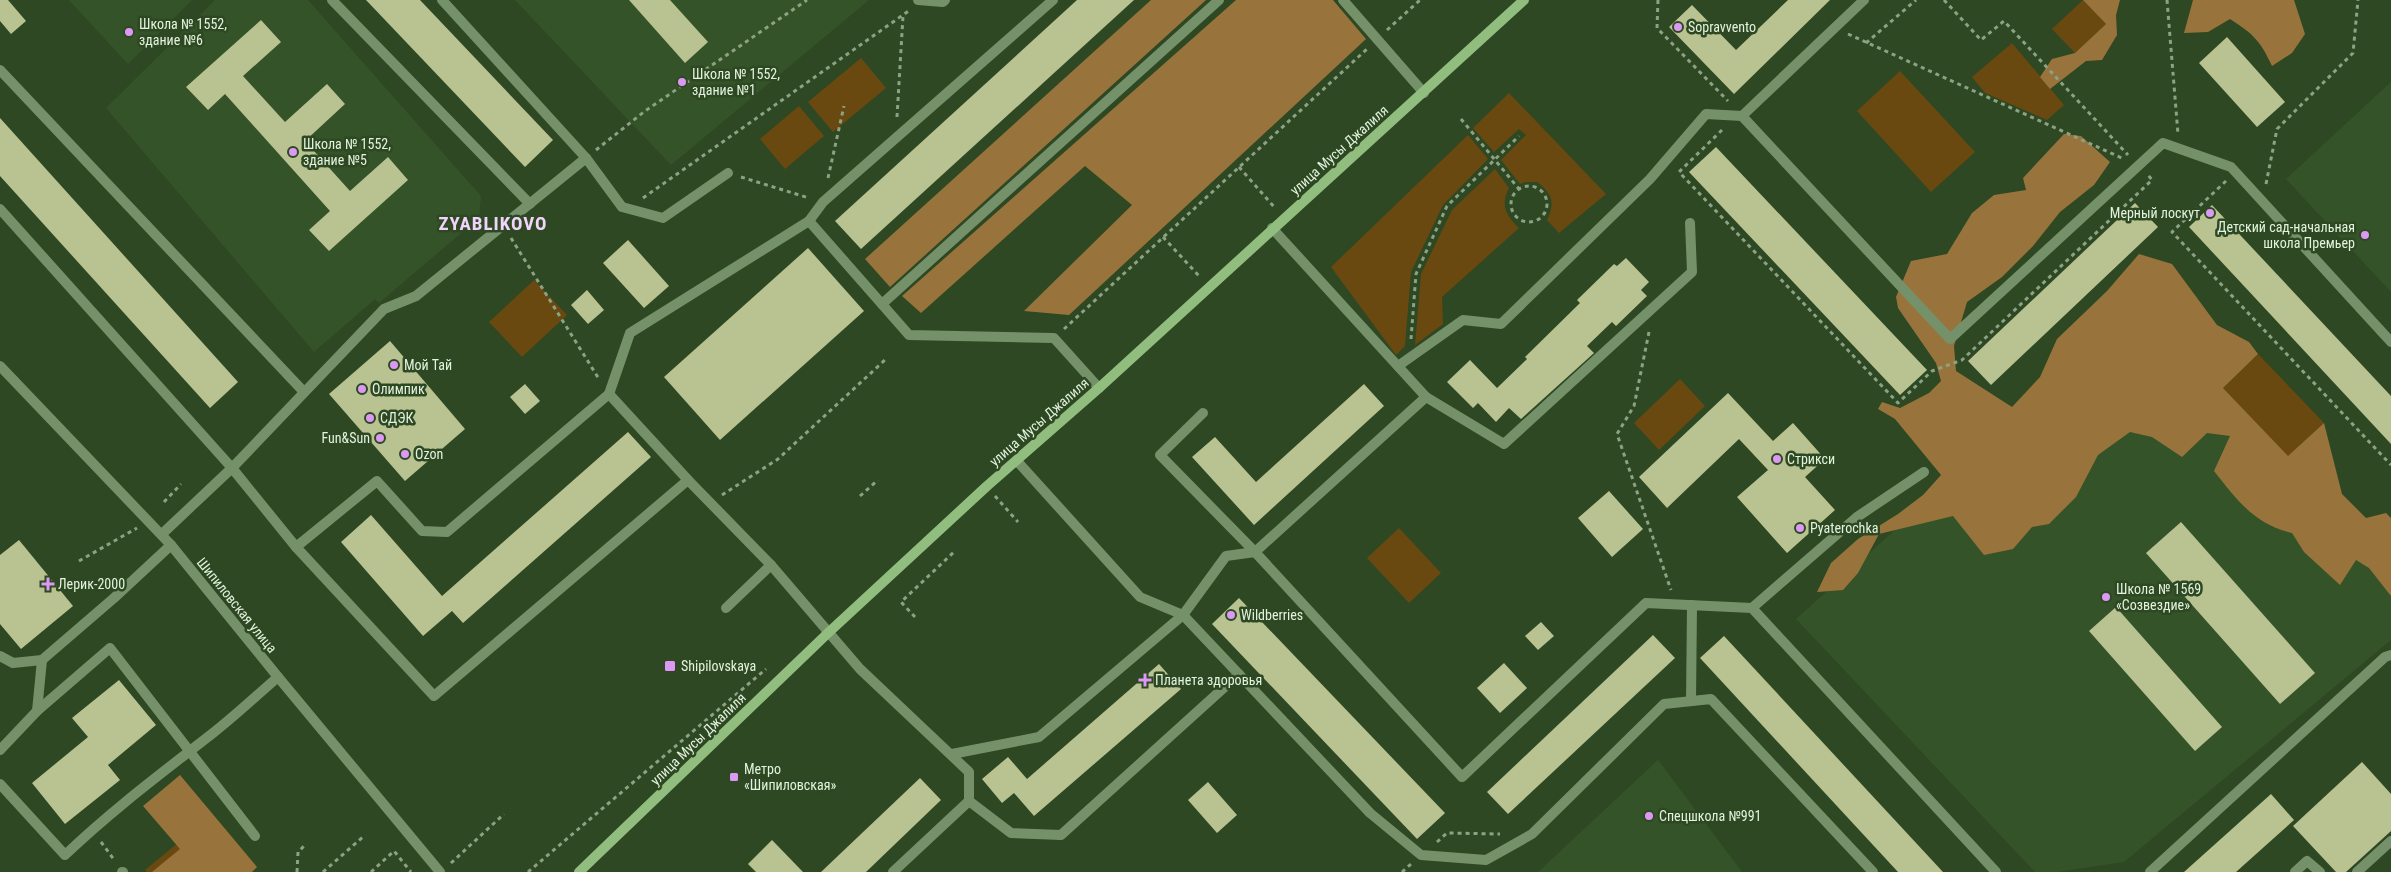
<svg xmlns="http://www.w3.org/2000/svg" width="2391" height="872" font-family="'Roboto Condensed',sans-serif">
<rect width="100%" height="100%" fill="#2d4822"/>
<g fill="#355328">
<path d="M 69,0 L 192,0 L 128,64 Z"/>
<path d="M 215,0 L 308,0 L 481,196 L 479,218 L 379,303 L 375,299 L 314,352 L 106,108 Z"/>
<path d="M 515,0 L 869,0 L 671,165 Z"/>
<path d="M 2391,82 L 2391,292 L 2286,179 Z"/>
<path d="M 2142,307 L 2391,576 L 2391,640 L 2124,862 L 2057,872 L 2035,872 L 1796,619 Z"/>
<path d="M 1658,760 L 1742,872 L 1538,872 Z"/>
</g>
<g fill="#694910">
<path d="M 2083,0 L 2106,24 L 2075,53 L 2052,29 Z"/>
<path d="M 2012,43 L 2064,105 L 2047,120 L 1985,93 L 1972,77 Z"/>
<path d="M 861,58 L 886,88 L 833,132 L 808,102 Z"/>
<path d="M 1900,71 L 1975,152 L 1931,192 L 1857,111 Z"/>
<path d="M 1509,93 L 1606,194 L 1559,233 L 1547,220 C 1555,203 1553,194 1537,182 L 1526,182 L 1520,184 L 1501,160 L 1526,135 L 1519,129 L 1494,152 L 1473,128 Z"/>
<path d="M 799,106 L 824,136 L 785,169 L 760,139 Z"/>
<path d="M 1468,135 L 1488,159 L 1443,205 L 1411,272 L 1405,346 L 1396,355 L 1331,267 Z"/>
<path d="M 1495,169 L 1509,188 C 1500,205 1506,216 1519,228 L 1442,297 L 1443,324 L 1415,345 L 1421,274 L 1452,210 Z"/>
<path d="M 534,280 L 567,315 L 522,357 L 489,322 Z"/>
<path d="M 2258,354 L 2324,423 L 2288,457 L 2223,388 Z"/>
<path d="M 1680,379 L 1705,406 L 1659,450 L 1634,423 Z"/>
<path d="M 1399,528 L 1441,573 L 1409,603 L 1367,558 Z"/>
<path d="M 184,838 L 181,872 L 147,872 L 145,870 Z"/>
</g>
<g fill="#98743c">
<path d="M 1151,0 L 1206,0 L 890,287 L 865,259 Z"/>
<path d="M 1236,0 L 1333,0 L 1366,39 L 1069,315 L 1024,311 L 1132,205 L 1085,166 L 921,313 L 902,296 Z"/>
<path d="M 2083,0 L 2120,0 L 2116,15 L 2117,35 L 2102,60 L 2086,61 L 2050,89 L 2040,77 L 2052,59 L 2075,53 L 2106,24 Z"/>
<path d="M 2193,0 L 2294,0 L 2305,34 L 2292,53 L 2272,66 C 2260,40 2253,34 2230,19 L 2208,32 L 2184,33 Z"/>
<path d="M 2064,134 L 2081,136 L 2110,162 L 2094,185 L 2060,212 L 2033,246 L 2002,277 L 1967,302 L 1954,346 L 1956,371 L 2012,407 L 2040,377 L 2057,339 L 2107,291 L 2139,254 L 2172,264 L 2217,325 L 2249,342 L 2258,354 L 2223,388 L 2288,456 L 2324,423 L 2342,494 L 2366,518 L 2386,513 L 2391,518 L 2391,596 L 2369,568 L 2356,560 L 2340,585 L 2304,552 L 2292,533 C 2254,524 2237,500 2214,471 L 2230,436 L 2207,433 L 2182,457 L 2152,437 L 2130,432 L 2098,455 L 2076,497 L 2049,524 L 2032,527 L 2013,549 L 1984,555 L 1953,516 L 1879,534 L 1858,573 L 1843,590 L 1817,592 L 1831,563 L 1858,539 L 1898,514 L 1923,495 L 1941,475 L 1895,419 L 1878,409 L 1882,402 L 1900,408 L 1929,393 L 1941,381 L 1936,363 L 1898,308 L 1896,297 L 1911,261 L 1947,254 L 1972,213 L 1994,195 L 2026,190 L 2023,178 Z"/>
<path d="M 180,775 L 257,867 L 252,872 L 152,872 L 180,849 L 143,806 Z"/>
</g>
<g fill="#b9c391">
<path d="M 0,0 L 8,0 L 26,21 L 11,34 L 0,21 Z"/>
<path d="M 366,0 L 420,0 L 553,140 L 525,167 Z"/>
<path d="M 629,0 L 670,0 L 708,42 L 685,63 Z"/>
<path d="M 1077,0 L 1134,0 L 861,249 L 835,221 Z"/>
<path d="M 1788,0 L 1830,0 L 1734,94 L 1669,27 L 1692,5 L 1736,50 Z"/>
<path d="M 261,20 L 281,42 L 243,76 L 285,122 L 327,84 L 345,104 L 305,141 L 350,191 L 388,157 L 408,180 L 329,251 L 309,230 L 330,211 L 225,94 L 208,110 L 186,87 Z"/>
<path d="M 2227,37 L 2285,102 L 2257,127 L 2199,63 Z"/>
<path d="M 0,118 L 238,382 L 210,408 L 0,176 Z"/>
<path d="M 1716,147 L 1927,370 L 1900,395 L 1689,172 Z"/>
<path d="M 2135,203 L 2158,227 L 1991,385 L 1968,361 Z"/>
<path d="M 2212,205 L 2391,396 L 2391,444 L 2189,227 Z"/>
<path d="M 628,240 L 669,286 L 644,308 L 603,263 Z"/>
<path d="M 808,248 L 864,311 L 720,440 L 664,377 Z"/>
<path d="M 1626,258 L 1649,282 L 1641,290 L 1647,296 L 1616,326 L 1612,322 L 1587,346 L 1594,353 L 1521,419 L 1509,408 L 1496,422 L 1478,403 L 1473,408 L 1447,382 L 1470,360 L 1497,388 L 1527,359 L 1525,357 L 1580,303 L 1577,300 L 1614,264 L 1617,266 Z"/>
<path d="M 587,290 L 604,310 L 588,324 L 571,305 Z"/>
<path d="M 390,341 L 465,429 L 405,481 L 329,394 Z"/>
<path d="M 525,384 L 540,401 L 525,414 L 510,397 Z"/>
<path d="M 1364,384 L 1384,406 L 1254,525 L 1192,457 L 1215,437 L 1256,482 Z"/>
<path d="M 1728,393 L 1773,441 L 1793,423 L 1825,459 L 1805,477 L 1835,510 L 1787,553 L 1737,497 L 1768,470 L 1739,439 L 1667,508 L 1639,477 Z"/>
<path d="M 628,432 L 651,457 L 463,623 L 452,611 L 423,636 L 341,542 L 371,515 L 442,596 Z"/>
<path d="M 1609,491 L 1643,529 L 1612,557 L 1578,518 Z"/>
<path d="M 2181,522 L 2315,673 L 2280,704 L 2146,553 Z"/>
<path d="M 19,540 L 73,606 L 21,649 L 0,624 L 0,555 Z"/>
<path d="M 1239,598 L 1445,813 L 1417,839 L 1212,624 Z"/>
<path d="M 2116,607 L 2222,727 L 2195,751 L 2089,631 Z"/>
<path d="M 1541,622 L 1554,636 L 1538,650 L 1525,636 Z"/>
<path d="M 1653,635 L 1675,658 L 1508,814 L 1487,792 Z"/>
<path d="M 1724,636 L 1943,872 L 1898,872 L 1700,658 Z"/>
<path d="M 1504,663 L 1527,688 L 1500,713 L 1477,688 Z"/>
<path d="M 1159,664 L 1181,689 L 1034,816 L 1014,793 L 1002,803 L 982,779 L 1008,757 L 1027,779 Z"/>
<path d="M 119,680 L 156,725 L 108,765 L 120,780 L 65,824 L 32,783 L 88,737 L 72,718 Z"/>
<path d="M 2362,762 L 2391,794 L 2391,831 L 2346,872 L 2336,872 L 2293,826 Z"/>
<path d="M 920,778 L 941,800 L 866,872 L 821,872 Z"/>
<path d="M 1208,782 L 1237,815 L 1217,833 L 1188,800 Z"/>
<path d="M 2271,794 L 2294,820 L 2236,872 L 2184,872 Z"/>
<path d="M 772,840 L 803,872 L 756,872 L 748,864 Z"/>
</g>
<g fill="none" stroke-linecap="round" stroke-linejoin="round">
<g stroke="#8da285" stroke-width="3" stroke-dasharray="4 4" stroke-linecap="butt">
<path d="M 1658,0 L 1657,28 L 1728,101"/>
<path d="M 1944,0 L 1981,40 L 2004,21 L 2128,155"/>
<path d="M 2167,0 L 2178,134"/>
<path d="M 1387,30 L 1420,0"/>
<path d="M 1848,34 L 2124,159"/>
<path d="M 1866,43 L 1916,0"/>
<path d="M 897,117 L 903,16"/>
<path d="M 1461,119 L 1519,189"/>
<path d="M 1722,130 L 1679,172 L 1898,403 L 1932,371 L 1962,360 L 2152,180 L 2148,175"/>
<path d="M 596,150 L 645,111 L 807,0"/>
<path d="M 1239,167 L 1275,208"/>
<path d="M 741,177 L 809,198"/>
<path d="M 828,178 L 844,106"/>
<path d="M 2226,181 L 2172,232 L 2391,465"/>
<path d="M 2266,184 L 2277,129 L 2353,53 L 2358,0"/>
<circle cx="1529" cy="204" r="18"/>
<path d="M 643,198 L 910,10"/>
<path d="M 1163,237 L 1200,277"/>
<path d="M 511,238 L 599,379"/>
<path d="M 1064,329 L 1368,48"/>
<path d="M 1649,332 L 1634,406 L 1617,434 L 1671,590"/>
<path d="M 1411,339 L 1416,274 L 1447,206 L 1519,136"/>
<path d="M 722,495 L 778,459 L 886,359"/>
<path d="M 860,496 L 878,480"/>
<path d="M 995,496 L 1018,522"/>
<path d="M 164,502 L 181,484"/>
<path d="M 79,561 L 137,528"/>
<path d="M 915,617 L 901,602 L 954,552"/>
<path d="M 101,842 L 115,861"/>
<path d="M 1437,842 L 1447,833 L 1500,834"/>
<path d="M 451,863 L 504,814"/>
<path d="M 297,872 L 298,852 L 306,844"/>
<path d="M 323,872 L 364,836"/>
<path d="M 371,872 L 394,851 L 411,872"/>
<path d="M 528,872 L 766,669"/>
<path d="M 1402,872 L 1411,864"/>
</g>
<g stroke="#75916a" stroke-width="10">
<path d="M 332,0 L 530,204"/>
<path d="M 918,0 L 943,2 L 945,0"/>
<path d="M 1343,0 L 1424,93"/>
<path d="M 0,70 L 304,392"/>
<path d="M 1742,116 L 1864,0"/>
<path d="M 586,158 L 622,207 L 663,218 L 728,173"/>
<path d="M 0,209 L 232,468 L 384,309 L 416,296 L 586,158 L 442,0"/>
<path d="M 809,221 L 909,335 L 1054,338 L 1099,388"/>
<path d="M 1272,228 L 1426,397"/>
<path d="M 882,304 L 1219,0"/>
<path d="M 1398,366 L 1463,320 L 1501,324 L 1650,179 L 1706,114 L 1742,116 L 1950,339 L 2163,143 L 2231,167 L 2391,342"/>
<path d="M 1203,413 L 1160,455 L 1255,552 L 1462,777 L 1646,603 L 1752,608 L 1857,517 L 1924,472"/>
<path d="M 1017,461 L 1140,597 L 1183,615 L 1370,813 L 1421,855 L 1486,860 L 1532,834 L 1664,704 L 1711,699 L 1873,872"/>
<path d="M 688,480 L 771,565 L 860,669 L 969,772 L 969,801 L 893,872"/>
<path d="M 162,534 L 232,468 L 296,547 L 434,696 L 688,480 L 609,394"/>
<path d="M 296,547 L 377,481 L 422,531 L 447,532 L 609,394 L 630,333 L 809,221 L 823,202 L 1053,0"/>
<path d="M 726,608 L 771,565"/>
<path d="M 1752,608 L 1996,872"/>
<path d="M 0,656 L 13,663 L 42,660"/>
<path d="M 1691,701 L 1692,605"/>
<path d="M 37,711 L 42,660 L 114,598 L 171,545"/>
<path d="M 0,750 L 37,711 L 110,648 L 255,836"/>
<path d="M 952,754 L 1039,737 L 1183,615 L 1226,556 L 1255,552 L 1426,397 L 1504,444 L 1692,272 L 1690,223"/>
<path d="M 0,784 L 65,855 C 112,810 163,772 213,733 C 236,715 256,696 278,677"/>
<path d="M 969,801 L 1011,833 L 1061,835 L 1239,674"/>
<path d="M 122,872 L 123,872"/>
<path d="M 2150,872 L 2385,657 L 2391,655"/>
<path d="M 2295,872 L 2307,861 L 2320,872"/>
<path d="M 2357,872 L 2391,841"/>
</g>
<path stroke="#75916a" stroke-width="10" d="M 0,366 L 171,545 L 278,677 L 440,872"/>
<path stroke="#91be7f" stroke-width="10" d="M 579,872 L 828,633 L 987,486 L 1099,388 L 1524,0"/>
</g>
<g fill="#dc99f4" stroke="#2d4822" stroke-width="2">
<circle cx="1678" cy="27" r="5"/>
<circle cx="129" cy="32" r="5"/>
<circle cx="682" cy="82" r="5"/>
<circle cx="293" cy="152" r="5"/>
<circle cx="2210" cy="213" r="5"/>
<circle cx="2365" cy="235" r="5"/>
<circle cx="394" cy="365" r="5"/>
<circle cx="362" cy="389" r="5"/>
<circle cx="370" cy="418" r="5"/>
<circle cx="380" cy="438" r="5"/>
<circle cx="405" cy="454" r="5"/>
<circle cx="1777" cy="459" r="5"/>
<circle cx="1800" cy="528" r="5"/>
<path d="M45.5 576.5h5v5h5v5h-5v5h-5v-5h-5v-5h5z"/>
<circle cx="2106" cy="597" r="5"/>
<circle cx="1231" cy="615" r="5"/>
<rect x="664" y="660" width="12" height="12" rx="2.5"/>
<path d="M1142.5 672.5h5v5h5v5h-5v5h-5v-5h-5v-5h5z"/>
<rect x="729" y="772" width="10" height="10" rx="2.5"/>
<circle cx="1649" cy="816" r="5"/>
</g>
<g text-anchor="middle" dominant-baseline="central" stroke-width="5" stroke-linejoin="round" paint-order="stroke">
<g font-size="14" fill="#e3f3dd" stroke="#2d4822" text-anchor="start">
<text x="139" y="24">Школа № 1552,<tspan x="139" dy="16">здание №6</tspan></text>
<text x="1688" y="27">Sopravvento</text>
<text x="692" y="74">Школа № 1552,<tspan x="692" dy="16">здание №1</tspan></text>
<text x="303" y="144">Школа № 1552,<tspan x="303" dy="16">здание №5</tspan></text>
<text x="2200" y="213" text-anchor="end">Мерный лоскут</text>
<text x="2355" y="227" text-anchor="end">Детский сад-начальная<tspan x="2355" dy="16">школа Премьер</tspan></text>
<text x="404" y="365">Мой Тай</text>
<text x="372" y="389">Олимпик</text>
<text x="380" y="418">СДЭК</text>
<text x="370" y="438" text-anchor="end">Fun&amp;Sun</text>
<text x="415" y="454">Ozon</text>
<text x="1787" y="459">Стрикси</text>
<text x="1810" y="528">Pyaterochka</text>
<text x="58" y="584">Лерик-2000</text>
<text x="2116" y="589">Школа № 1569<tspan x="2116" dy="16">«Созвездие»</tspan></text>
<text x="1241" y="615">Wildberries</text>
<text x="681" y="666">Shipilovskaya</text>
<text x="1155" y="680">Планета здоровья</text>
<text x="744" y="769">Метро<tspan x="744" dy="16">«Шипиловская»</tspan></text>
<text x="1659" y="816">Спецшкола №991</text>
</g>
<g font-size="14" fill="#e3f3dd" stroke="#2d4822">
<text transform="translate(1339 150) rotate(-42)">улица Мусы Джалиля</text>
<text transform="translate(1039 422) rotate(-41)">улица Мусы Джалиля</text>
<text transform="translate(237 605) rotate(51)">Шипиловская улица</text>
<text transform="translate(698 739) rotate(-44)">улица Мусы Джалиля</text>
</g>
<g font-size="19" font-weight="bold" letter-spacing="1" fill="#f1d4fb" stroke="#2d4822">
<text x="493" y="223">ZYABLIKOVO</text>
</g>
</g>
</svg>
